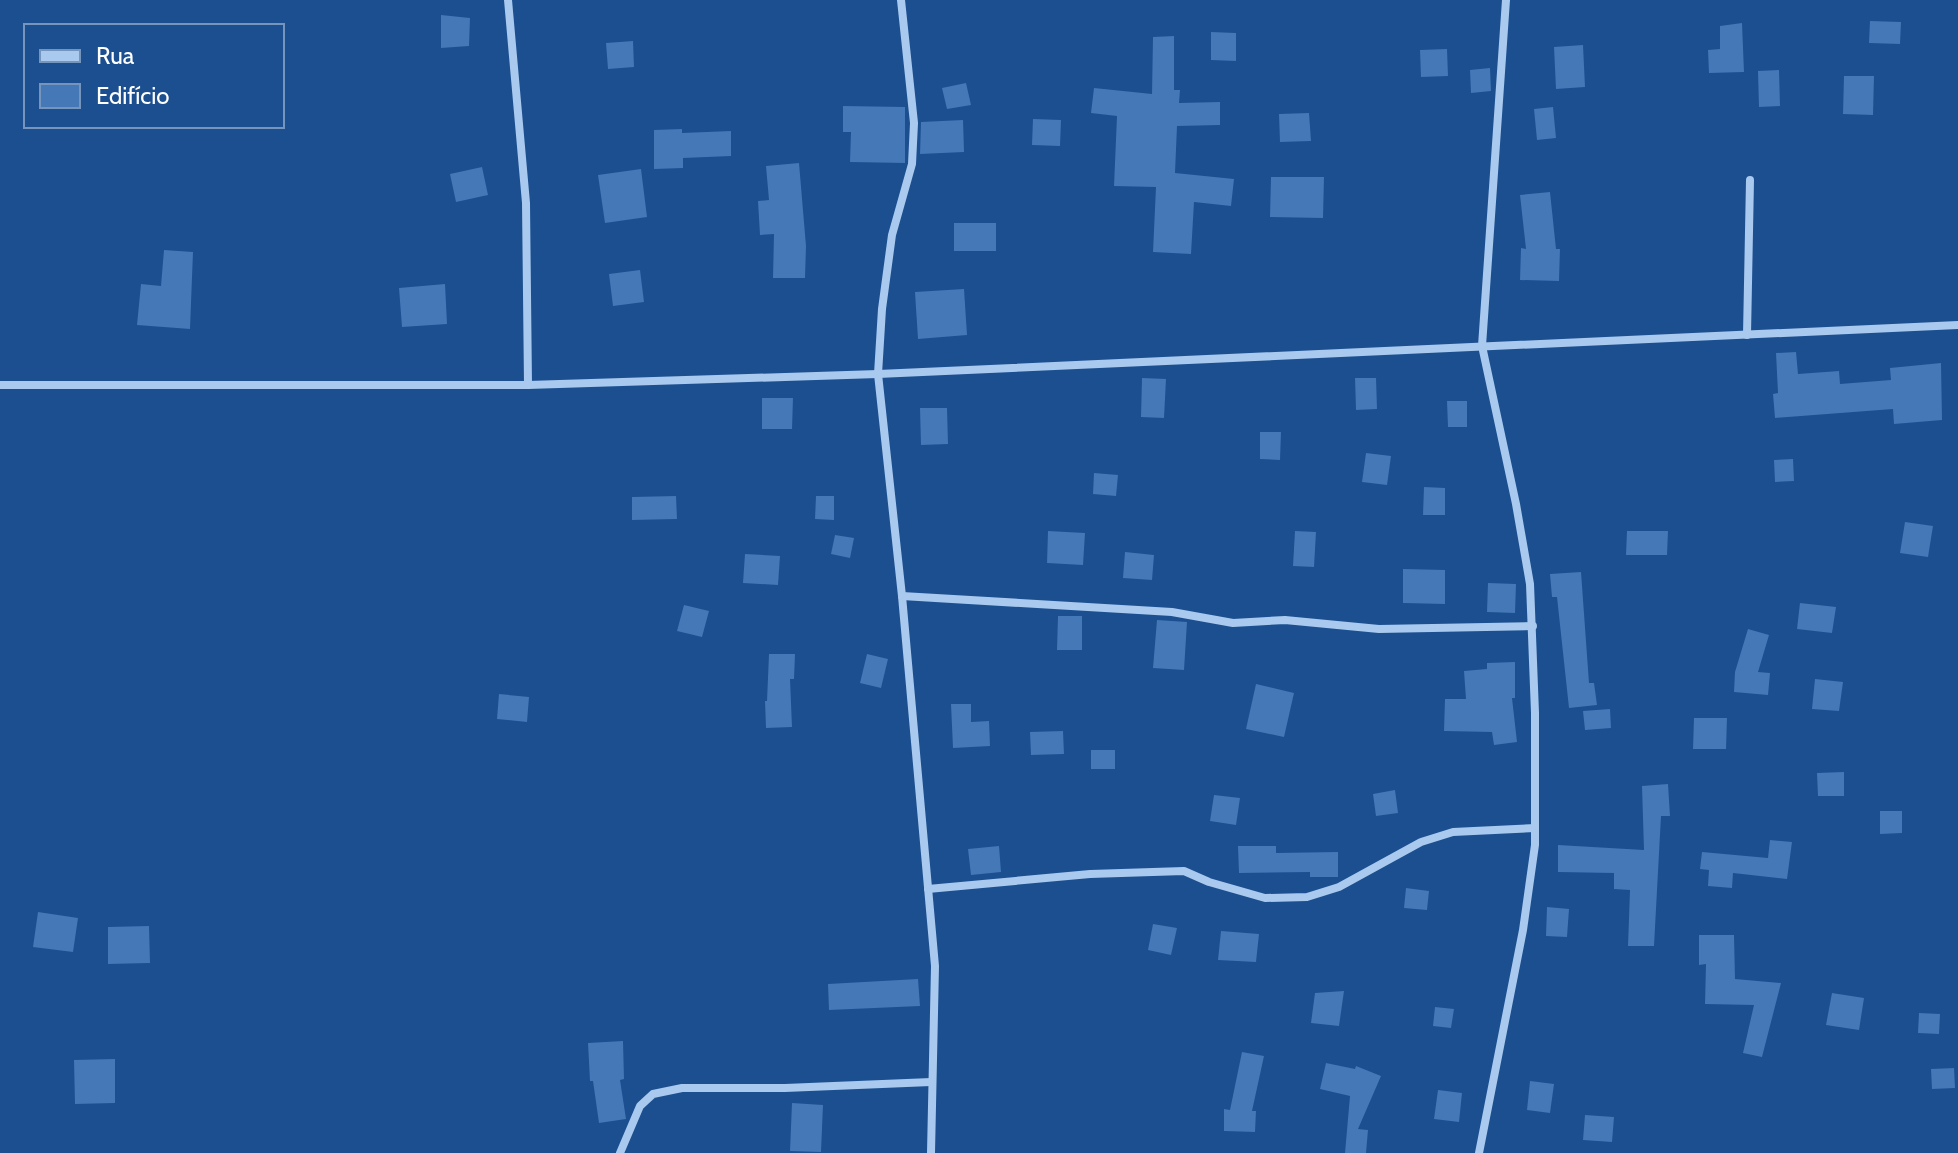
<svg xmlns="http://www.w3.org/2000/svg" width="1958" height="1153" font-family="Cabin,sans-serif">
<rect width="100%" height="100%" fill="#1b4f8f"/>
<g fill="#4478b7">
<path d="M 441,15 L 470,18 L 469,46 L 441,48 Z"/>
<path d="M 1870,21 L 1901,22 L 1900,44 L 1869,43 Z"/>
<path d="M 1742,23 L 1744,72 L 1709,73 L 1708,50 L 1720,49 L 1720,26 Z"/>
<path d="M 1211,32 L 1236,33 L 1236,61 L 1211,60 Z"/>
<path d="M 1174,36 L 1174,90 L 1180,90 L 1179,103 L 1220,102 L 1220,125 L 1177,126 L 1175,173 L 1234,179 L 1231,206 L 1194,202 L 1191,254 L 1153,252 L 1156,187 L 1114,186 L 1117,116 L 1091,113 L 1094,88 L 1152,94 L 1153,37 Z"/>
<path d="M 633,41 L 634,67 L 608,69 L 606,43 Z"/>
<path d="M 1583,45 L 1585,87 L 1556,89 L 1554,47 Z"/>
<path d="M 1447,49 L 1448,76 L 1421,77 L 1420,50 Z"/>
<path d="M 1490,68 L 1491,91 L 1471,93 L 1470,70 Z"/>
<path d="M 1779,70 L 1780,106 L 1759,107 L 1758,71 Z"/>
<path d="M 1844,76 L 1874,76 L 1873,115 L 1843,114 Z"/>
<path d="M 966,83 L 971,105 L 947,109 L 942,88 Z"/>
<path d="M 843,106 L 905,107 L 905,163 L 850,162 L 851,132 L 843,132 Z"/>
<path d="M 1553,107 L 1556,138 L 1537,140 L 1534,109 Z"/>
<path d="M 1309,113 L 1311,141 L 1280,142 L 1279,114 Z"/>
<path d="M 1033,119 L 1061,120 L 1060,146 L 1032,145 Z"/>
<path d="M 963,120 L 964,152 L 920,154 L 921,122 Z"/>
<path d="M 682,129 L 682,133 L 731,131 L 731,156 L 683,158 L 683,168 L 654,169 L 654,130 Z"/>
<path d="M 799,163 L 806,246 L 805,278 L 773,278 L 774,234 L 760,235 L 758,201 L 769,200 L 766,166 Z"/>
<path d="M 482,167 L 488,195 L 456,202 L 450,174 Z"/>
<path d="M 641,169 L 647,217 L 605,223 L 598,175 Z"/>
<path d="M 1271,177 L 1324,177 L 1323,218 L 1270,217 Z"/>
<path d="M 1550,192 L 1556,249 L 1560,249 L 1559,281 L 1520,280 L 1521,248 L 1526,249 L 1520,195 Z"/>
<rect x="954" y="223" width="42" height="28"/>
<path d="M 164,250 L 193,252 L 190,329 L 137,325 L 141,284 L 161,286 Z"/>
<path d="M 640,270 L 644,302 L 613,306 L 609,274 Z"/>
<path d="M 445,284 L 447,324 L 402,327 L 399,288 Z"/>
<path d="M 964,289 L 967,335 L 918,339 L 915,292 Z"/>
<path d="M 1796,352 L 1798,374 L 1839,371 L 1840,384 L 1891,380 L 1890,368 L 1941,363 L 1942,420 L 1894,424 L 1893,409 L 1775,418 L 1773,394 L 1778,393 L 1776,353 Z"/>
<path d="M 1142,378 L 1166,379 L 1164,418 L 1141,417 Z"/>
<path d="M 1355,378 L 1376,378 L 1377,409 L 1356,410 Z"/>
<path d="M 762,398 L 793,398 L 792,429 L 762,429 Z"/>
<path d="M 1447,401 L 1467,401 L 1467,427 L 1448,427 Z"/>
<path d="M 920,408 L 947,408 L 948,444 L 921,445 Z"/>
<path d="M 1260,432 L 1281,432 L 1280,460 L 1260,459 Z"/>
<path d="M 1366,453 L 1391,456 L 1387,485 L 1362,482 Z"/>
<path d="M 1793,459 L 1794,481 L 1775,482 L 1774,460 Z"/>
<path d="M 1094,473 L 1118,475 L 1116,496 L 1093,494 Z"/>
<path d="M 1424,487 L 1445,488 L 1445,515 L 1423,515 Z"/>
<path d="M 676,496 L 677,519 L 632,520 L 632,497 Z"/>
<path d="M 816,496 L 834,496 L 834,520 L 815,519 Z"/>
<path d="M 1905,522 L 1933,526 L 1928,557 L 1900,553 Z"/>
<path d="M 1048,531 L 1085,533 L 1083,565 L 1047,563 Z"/>
<path d="M 1295,531 L 1316,532 L 1314,567 L 1293,566 Z"/>
<path d="M 1627,531 L 1668,531 L 1667,555 L 1626,555 Z"/>
<path d="M 835,535 L 854,538 L 850,558 L 831,554 Z"/>
<path d="M 1125,552 L 1154,555 L 1152,580 L 1123,578 Z"/>
<path d="M 745,554 L 780,556 L 778,585 L 743,583 Z"/>
<path d="M 1403,569 L 1445,570 L 1445,604 L 1403,603 Z"/>
<path d="M 1581,572 L 1589,683 L 1594,683 L 1597,705 L 1569,708 L 1557,597 L 1552,597 L 1550,574 Z"/>
<path d="M 1488,583 L 1516,584 L 1515,613 L 1487,612 Z"/>
<path d="M 1800,603 L 1836,607 L 1832,633 L 1797,629 Z"/>
<path d="M 684,605 L 709,611 L 702,637 L 677,631 Z"/>
<path d="M 1058,616 L 1082,616 L 1082,650 L 1057,650 Z"/>
<path d="M 1157,620 L 1187,622 L 1184,670 L 1153,668 Z"/>
<path d="M 1748,629 L 1769,635 L 1758,672 L 1770,673 L 1768,695 L 1734,692 L 1735,672 Z"/>
<path d="M 769,654 L 795,654 L 794,679 L 790,679 L 792,727 L 766,728 L 765,701 L 767,701 Z"/>
<path d="M 867,654 L 888,659 L 881,688 L 860,683 Z"/>
<path d="M 1515,662 L 1515,698 L 1512,698 L 1517,742 L 1494,745 L 1492,732 L 1444,731 L 1445,699 L 1466,699 L 1464,671 L 1487,669 L 1487,663 Z"/>
<path d="M 1815,679 L 1843,682 L 1839,711 L 1812,709 Z"/>
<path d="M 1256,684 L 1294,693 L 1284,737 L 1246,729 Z"/>
<path d="M 499,694 L 529,697 L 527,722 L 497,719 Z"/>
<path d="M 951,704 L 971,704 L 971,722 L 989,721 L 990,746 L 953,748 Z"/>
<path d="M 1610,709 L 1611,728 L 1585,730 L 1583,711 Z"/>
<path d="M 1694,718 L 1727,718 L 1726,749 L 1693,749 Z"/>
<path d="M 1063,731 L 1064,754 L 1031,755 L 1030,732 Z"/>
<rect x="1091" y="750" width="24" height="19"/>
<path d="M 1844,772 L 1844,796 L 1818,796 L 1817,773 Z"/>
<path d="M 1668,784 L 1670,816 L 1661,816 L 1654,946 L 1628,946 L 1630,890 L 1614,889 L 1614,873 L 1558,872 L 1558,845 L 1644,850 L 1642,786 Z"/>
<path d="M 1395,790 L 1398,813 L 1376,816 L 1373,794 Z"/>
<path d="M 1214,795 L 1240,798 L 1236,825 L 1210,821 Z"/>
<path d="M 1880,811 L 1902,811 L 1902,833 L 1880,834 Z"/>
<path d="M 1770,840 L 1792,842 L 1787,879 L 1733,873 L 1732,888 L 1708,886 L 1709,870 L 1700,869 L 1702,852 L 1768,858 Z"/>
<path d="M 999,846 L 1001,872 L 971,875 L 968,849 Z"/>
<path d="M 1238,846 L 1276,846 L 1276,853 L 1338,852 L 1338,877 L 1310,877 L 1310,872 L 1239,873 Z"/>
<path d="M 1406,888 L 1429,891 L 1427,910 L 1404,908 Z"/>
<path d="M 1547,907 L 1569,909 L 1567,937 L 1546,936 Z"/>
<path d="M 38,912 L 78,918 L 73,952 L 33,947 Z"/>
<path d="M 1153,924 L 1177,928 L 1171,955 L 1148,950 Z"/>
<path d="M 149,926 L 150,963 L 108,964 L 108,927 Z"/>
<path d="M 1221,931 L 1259,934 L 1256,962 L 1218,960 Z"/>
<path d="M 1699,935 L 1734,935 L 1735,979 L 1781,983 L 1762,1057 L 1743,1053 L 1754,1005 L 1705,1004 L 1706,964 L 1699,965 Z"/>
<path d="M 918,979 L 920,1006 L 829,1010 L 828,984 Z"/>
<path d="M 1344,991 L 1339,1026 L 1311,1023 L 1315,993 Z"/>
<path d="M 1832,993 L 1864,998 L 1859,1030 L 1826,1025 Z"/>
<path d="M 1435,1007 L 1454,1009 L 1451,1028 L 1433,1026 Z"/>
<path d="M 1919,1013 L 1940,1014 L 1939,1034 L 1918,1033 Z"/>
<path d="M 623,1041 L 624,1079 L 620,1080 L 626,1119 L 599,1123 L 593,1081 L 590,1081 L 588,1043 Z"/>
<path d="M 1242,1052 L 1264,1056 L 1252,1111 L 1256,1111 L 1255,1132 L 1224,1131 L 1224,1109 L 1230,1110 Z"/>
<path d="M 115,1059 L 115,1103 L 75,1104 L 74,1060 Z"/>
<path d="M 1326,1063 L 1355,1069 L 1356,1066 L 1381,1076 L 1358,1129 L 1368,1130 L 1366,1153 L 1345,1153 L 1350,1096 L 1320,1089 Z"/>
<path d="M 1954,1068 L 1955,1088 L 1932,1089 L 1931,1069 Z"/>
<path d="M 1530,1081 L 1554,1084 L 1550,1113 L 1527,1110 Z"/>
<path d="M 1438,1090 L 1462,1093 L 1459,1122 L 1434,1119 Z"/>
<path d="M 792,1103 L 823,1105 L 821,1152 L 790,1151 Z"/>
<path d="M 1585,1115 L 1614,1117 L 1612,1142 L 1583,1140 Z"/>
</g>
<g fill="none" stroke-linecap="round" stroke-linejoin="round">
<g stroke="#a9c9ee" stroke-width="8">
<path d="M 508,0 L 526,203 L 528,385"/>
<path d="M 901,0 L 914,123 L 912,164 L 892,235 L 882,309 L 878,374 L 902,596 L 935,966 L 931,1153"/>
<path d="M 1747,335 L 1750,180"/>
<path d="M 0,385 L 528,385 L 878,374 L 1958,325"/>
<path d="M 902,596 L 1172,612 L 1233,623 L 1285,620 L 1379,629 L 1533,626"/>
<path d="M 928,889 L 1090,874 L 1184,871 L 1209,882 L 1265,898 L 1307,897 L 1339,887 L 1421,842 L 1453,832 L 1535,828"/>
<path d="M 620,1153 L 640,1106 L 653,1094 L 682,1088 L 785,1088 L 931,1082"/>
<path d="M 1479,1153 L 1523,930 L 1535,845 L 1535,713 L 1530,584 L 1516,504 L 1482,346 L 1506,0"/>
</g>
</g>
<rect x="24" y="24" width="260" height="104" fill="#1b4f8f" stroke="#7695bc" stroke-width="2"/>
<rect x="40" y="50" width="40" height="12" fill="#a9c9ee" stroke="#7695bc" stroke-width="2"/>
<text x="96" y="64" font-size="24" fill="#ffffff">Rua</text>
<rect x="40" y="84" width="40" height="24" fill="#4478b7" stroke="#7695bc" stroke-width="2"/>
<text x="96" y="104" font-size="24" fill="#ffffff">Edifício</text>
</svg>
